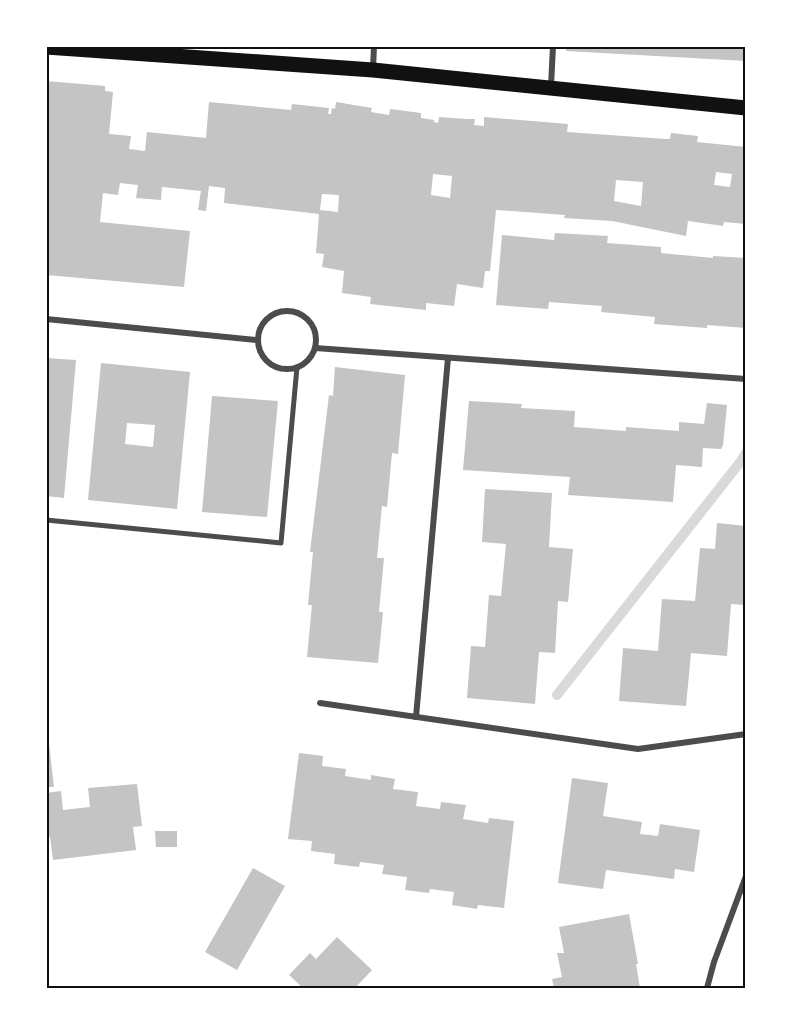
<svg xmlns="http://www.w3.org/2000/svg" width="792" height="1035" font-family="Roboto,sans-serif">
<rect width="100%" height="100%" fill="#fff"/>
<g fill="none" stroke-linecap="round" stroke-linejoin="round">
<path stroke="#d9d9d9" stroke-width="10" d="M 557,695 L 741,461 L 746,453"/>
</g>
<g fill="#c4c4c4" fill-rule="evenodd">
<path d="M 567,46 L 746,46 L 746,61 L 566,51 Z"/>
<path d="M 46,81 L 105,86 L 105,91 L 113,92 L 109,134 L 131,136 L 129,149 L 145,151 L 147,132 L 206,138 L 209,102 L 291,110 L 292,104 L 329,108 L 328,114 L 331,114 L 332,108 L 335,109 L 336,102 L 372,108 L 371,112 L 389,115 L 390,109 L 421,113 L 421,118 L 434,120 L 434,122 L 438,123 L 439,117 L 467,119 L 475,119 L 474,125 L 484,126 L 484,117 L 568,124 L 567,132 L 666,139 L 670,139 L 671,133 L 698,136 L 697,142 L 746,147 L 746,224 L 724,222 L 723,226 L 688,221 L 686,236 L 612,221 L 564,218 L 565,215 L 496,210 L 490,271 L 485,271 L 483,288 L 457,284 L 454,306 L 426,303 L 426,310 L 370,304 L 371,297 L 342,293 L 344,271 L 322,267 L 324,254 L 316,253 L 319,214 L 224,203 L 225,188 L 209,186 L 206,211 L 198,210 L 201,191 L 162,187 L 161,200 L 136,198 L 138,185 L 120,183 L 118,195 L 103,193 L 100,222 L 190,231 L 184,287 L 46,275 ZM 716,172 L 732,174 L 730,187 L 714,185 ZM 433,174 L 452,176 L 450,198 L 431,195 ZM 616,180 L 643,182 L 641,206 L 614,201 ZM 322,194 L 339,195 L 338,212 L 320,210 Z"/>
<path d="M 555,233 L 608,236 L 607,243 L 661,247 L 661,253 L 713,258 L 713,256 L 746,258 L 746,328 L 707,325 L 707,328 L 654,324 L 655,317 L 601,312 L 602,306 L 549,302 L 548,309 L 496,305 L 502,235 L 554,240 Z"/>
<path d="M 46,358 L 76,360 L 64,498 L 46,496 Z"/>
<path d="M 101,363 L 190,372 L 177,509 L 88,500 ZM 127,423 L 155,425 L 153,447 L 125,444 Z"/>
<path d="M 335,367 L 405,375 L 398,454 L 392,453 L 387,507 L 382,506 L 377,558 L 384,558 L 379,612 L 383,612 L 378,663 L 307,657 L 312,605 L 308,605 L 313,552 L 310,552 L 313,527 L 329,395 L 333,396 Z"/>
<path d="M 212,396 L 278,401 L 267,517 L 202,512 Z"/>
<path d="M 469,401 L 522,404 L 521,408 L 575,411 L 574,427 L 626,431 L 626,427 L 679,431 L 679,422 L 704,424 L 707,403 L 727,405 L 723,445 L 721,449 L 703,448 L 702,467 L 676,465 L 673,502 L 568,495 L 570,477 L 463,470 Z"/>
<path d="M 485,489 L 552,493 L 549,547 L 573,549 L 568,602 L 558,601 L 555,653 L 539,652 L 535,704 L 467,698 L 471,646 L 485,647 L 489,595 L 501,596 L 506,544 L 482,542 Z"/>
<path d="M 717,523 L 746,526 L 746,605 L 731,604 L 727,656 L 691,653 L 686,706 L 619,701 L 623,648 L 658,651 L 662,599 L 695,601 L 700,548 L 715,549 Z"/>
<path d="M 46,735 L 48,735 L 54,787 L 46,787 Z"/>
<path d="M 299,753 L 323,756 L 322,766 L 346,769 L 345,776 L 371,780 L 371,775 L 395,779 L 393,789 L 418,792 L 416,806 L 440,809 L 441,802 L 466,805 L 463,819 L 488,823 L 489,818 L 514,821 L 504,908 L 478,905 L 477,909 L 452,905 L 454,892 L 430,889 L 429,893 L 405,890 L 407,877 L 382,874 L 384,865 L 360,862 L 359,867 L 334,864 L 335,854 L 311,851 L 312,841 L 288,839 Z"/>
<path d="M 572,778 L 608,783 L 603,816 L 642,822 L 640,834 L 658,836 L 660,824 L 700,830 L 694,872 L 675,869 L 674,879 L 606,870 L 603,889 L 558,883 Z"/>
<path d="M 137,784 L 142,826 L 133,827 L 136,850 L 53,860 L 50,837 L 46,837 L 46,793 L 61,791 L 63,810 L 90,807 L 88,788 Z"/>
<path d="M 155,831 L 177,831 L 177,847 L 156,847 Z"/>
<path d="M 253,868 L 285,886 L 237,970 L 205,952 Z"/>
<path d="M 629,914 L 638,964 L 636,964 L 640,988 L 554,988 L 552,979 L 562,977 L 557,953 L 564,953 L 559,927 Z"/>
<path d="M 337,937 L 372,970 L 355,988 L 303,988 L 289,975 L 310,953 L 316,959 Z"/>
</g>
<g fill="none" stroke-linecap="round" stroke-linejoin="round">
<path stroke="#4c4c4c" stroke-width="5" d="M 46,520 L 281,543 L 297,367"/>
<g stroke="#4c4c4c" stroke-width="6">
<path d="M 373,69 L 374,46"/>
<path d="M 551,86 L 553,46"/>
<circle cx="287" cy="340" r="29"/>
<path d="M 46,319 L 257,340"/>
<path d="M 315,348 L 746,379"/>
<path d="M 320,703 L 638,749 L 746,734"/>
<path d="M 416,717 L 448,358"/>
<path d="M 707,988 L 714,962 L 746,876"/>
</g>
<path stroke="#111" stroke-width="15" d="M 46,47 L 373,70 L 746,108"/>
</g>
<rect width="792" height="1035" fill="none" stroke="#ffffff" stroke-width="96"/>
<rect x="48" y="48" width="696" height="939" fill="none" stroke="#111" stroke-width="2"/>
</svg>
